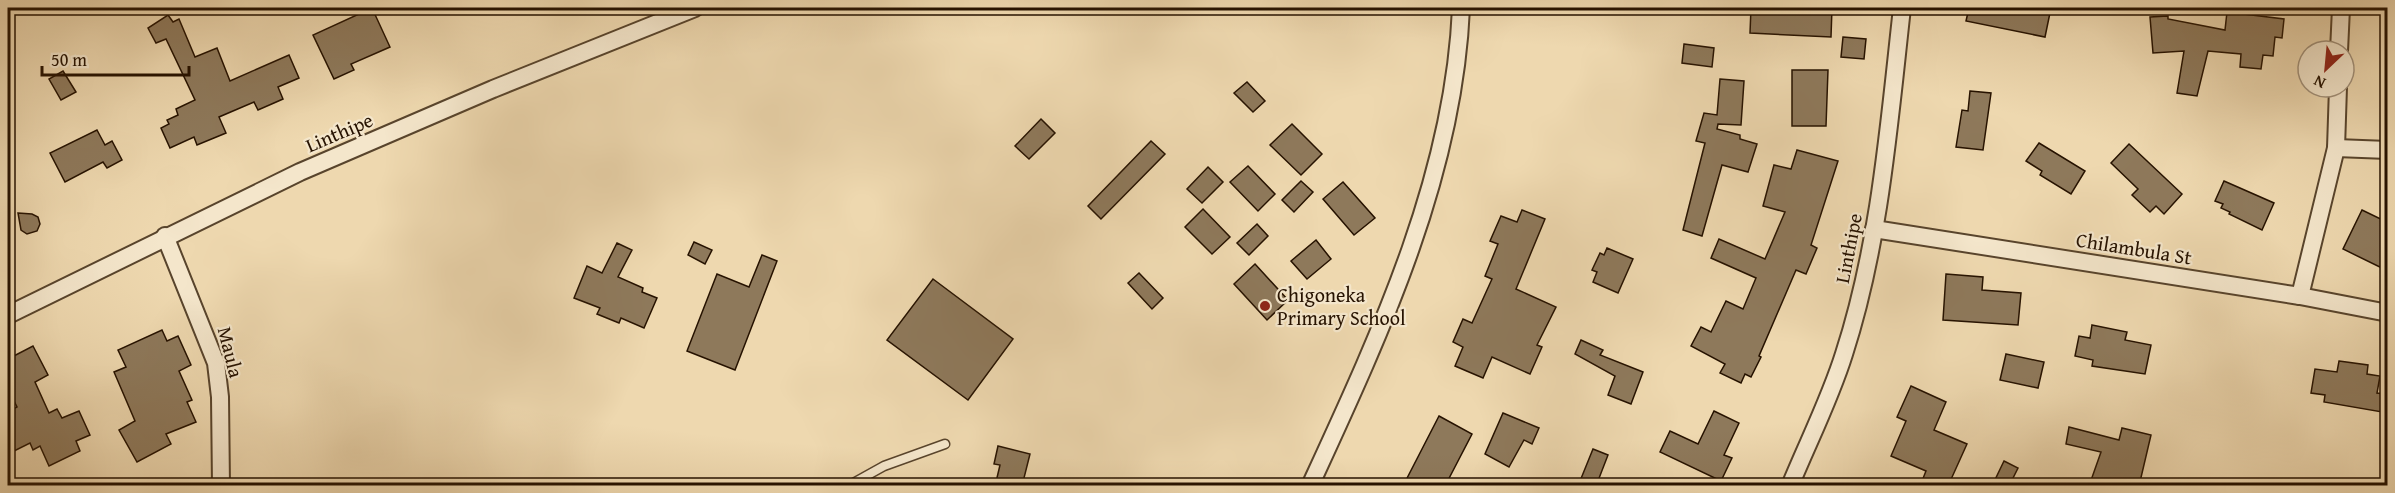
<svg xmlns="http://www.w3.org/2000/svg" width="2395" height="493" font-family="'Gentium Book Plus',serif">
<rect width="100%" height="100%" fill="#eed8af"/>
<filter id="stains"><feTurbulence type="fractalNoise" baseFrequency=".00333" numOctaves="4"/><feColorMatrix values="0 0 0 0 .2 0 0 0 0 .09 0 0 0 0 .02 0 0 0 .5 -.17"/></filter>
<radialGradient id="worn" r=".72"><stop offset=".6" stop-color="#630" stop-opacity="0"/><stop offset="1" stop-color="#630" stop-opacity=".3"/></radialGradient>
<g fill="#8e795b" stroke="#261200" stroke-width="1.5">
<path d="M 372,8 L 390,47 L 351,64 L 354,70 L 334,79 L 313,35 Z"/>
<path d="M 1751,8 L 1832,8 L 1831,37 L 1750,33 Z"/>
<path d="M 1969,8 L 2051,8 L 2045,37 L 1966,21 Z"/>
<path d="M 2227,12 L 2284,19 L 2282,38 L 2275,37 L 2273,56 L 2263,55 L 2261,69 L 2240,67 L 2241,54 L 2208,51 L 2197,96 L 2177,93 L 2184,51 L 2153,53 L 2150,17 L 2168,16 L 2168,19 L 2225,30 Z"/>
<path d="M 168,15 L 173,22 L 179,19 L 195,57 L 217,48 L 230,81 L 289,55 L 299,78 L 278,87 L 283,99 L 258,110 L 254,102 L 219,117 L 226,133 L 197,145 L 194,137 L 170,148 L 161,128 L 169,124 L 167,120 L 178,115 L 176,109 L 195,100 L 166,39 L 156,43 L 148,28 Z"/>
<path d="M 1843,37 L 1866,39 L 1864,59 L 1841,57 Z"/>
<path d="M 1684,44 L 1714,48 L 1712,67 L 1682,63 Z"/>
<path d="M 1792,70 L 1828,70 L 1826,126 L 1792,126 Z"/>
<path d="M 63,71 L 76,92 L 61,100 L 49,79 Z"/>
<path d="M 1720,79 L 1744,81 L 1741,125 L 1718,124 L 1717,129 L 1740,135 L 1740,139 L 1757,144 L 1748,172 L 1722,165 L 1702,236 L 1683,230 L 1705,143 L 1696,141 L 1704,113 L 1717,115 Z"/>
<path d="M 1247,82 L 1265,101 L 1253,112 L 1234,93 Z"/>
<path d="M 1970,91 L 1991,93 L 1983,150 L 1956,147 L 1962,110 L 1968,111 Z"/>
<path d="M 1041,119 L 1055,133 L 1029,159 L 1015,146 Z"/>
<path d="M 1292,124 L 1322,154 L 1301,175 L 1270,145 Z"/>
<path d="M 97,130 L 105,145 L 112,141 L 122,160 L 107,168 L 103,162 L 65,182 L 50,153 Z"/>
<path d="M 1151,141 L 1165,154 L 1101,219 L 1088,206 Z"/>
<path d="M 2039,143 L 2085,171 L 2071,194 L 2040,175 L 2042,171 L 2026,161 Z"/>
<path d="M 2129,144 L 2182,194 L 2164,214 L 2156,206 L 2150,212 L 2132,195 L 2138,189 L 2111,163 Z"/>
<path d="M 1797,150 L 1838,161 L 1811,245 L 1817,248 L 1806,274 L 1796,270 L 1759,356 L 1761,357 L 1751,377 L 1745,374 L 1741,383 L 1720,373 L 1725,364 L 1691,346 L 1701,327 L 1711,332 L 1726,301 L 1743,309 L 1756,278 L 1711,258 L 1719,239 L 1765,259 L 1785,212 L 1763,206 L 1774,165 L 1791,169 Z"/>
<path d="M 1248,166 L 1275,194 L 1258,211 L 1230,182 Z"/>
<path d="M 1208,167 L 1223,182 L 1202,203 L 1187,189 Z"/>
<path d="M 1301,181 L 1313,192 L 1294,212 L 1282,200 Z"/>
<path d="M 2224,181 L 2274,203 L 2262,230 L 2229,214 L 2230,212 L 2221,208 L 2223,204 L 2215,201 Z"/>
<path d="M 1343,182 L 1375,218 L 1354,235 L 1323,199 Z"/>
<path d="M 1203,209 L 1230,237 L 1212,254 L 1185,227 Z"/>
<path d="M 1522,210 L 1545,219 L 1516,289 L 1556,307 L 1537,345 L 1542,347 L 1530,374 L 1492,357 L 1483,378 L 1455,366 L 1463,347 L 1453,342 L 1463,319 L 1472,323 L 1492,279 L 1485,276 L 1498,244 L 1490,241 L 1501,216 L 1517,222 Z"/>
<path d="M 2362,210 L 2387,222 L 2382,231 L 2388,233 L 2388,271 L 2343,249 Z"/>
<path d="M 18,213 L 32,214 L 38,217 L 40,224 L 37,231 L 27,234 L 21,230 Z"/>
<path d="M 1257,224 L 1268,236 L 1249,255 L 1237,243 Z"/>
<path d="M 1316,240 L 1331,259 L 1307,279 L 1291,261 Z"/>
<path d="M 694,242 L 712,250 L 705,264 L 688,255 Z"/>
<path d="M 617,243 L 632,250 L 618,277 L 643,288 L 642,292 L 657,298 L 644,328 L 621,318 L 619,323 L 597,314 L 600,308 L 574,298 L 587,266 L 602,273 Z"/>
<path d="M 1607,248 L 1633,259 L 1618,293 L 1593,282 L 1597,272 L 1592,270 L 1600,253 L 1604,255 Z"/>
<path d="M 762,255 L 777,261 L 735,370 L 687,351 L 717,274 L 749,287 Z"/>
<path d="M 1255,264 L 1288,300 L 1267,320 L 1234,284 Z"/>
<path d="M 1139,273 L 1163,298 L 1152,309 L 1128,283 Z"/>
<path d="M 1946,274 L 1983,277 L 1982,290 L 2021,293 L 2018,325 L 1943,320 Z"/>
<path d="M 933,279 L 1013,339 L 968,400 L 887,340 Z"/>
<path d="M 2092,325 L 2127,332 L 2125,340 L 2151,345 L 2145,374 L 2092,366 L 2093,360 L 2075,356 L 2079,336 L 2090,338 Z"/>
<path d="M 162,330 L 167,341 L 178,336 L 191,365 L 179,371 L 192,400 L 187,402 L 196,422 L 166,434 L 171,444 L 137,462 L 119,430 L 135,421 L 114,372 L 126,367 L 118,350 Z"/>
<path d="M 1581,340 L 1603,350 L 1600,355 L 1643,372 L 1631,404 L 1608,395 L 1615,376 L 1575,354 Z"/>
<path d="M 33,346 L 48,375 L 35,382 L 49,413 L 57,409 L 62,418 L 79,411 L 90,435 L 76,441 L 80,451 L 49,466 L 40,446 L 33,450 L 30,443 L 8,454 L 8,412 L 17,407 L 8,389 L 8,359 Z"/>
<path d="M 2006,354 L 2044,362 L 2038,388 L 2000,380 Z"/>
<path d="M 2339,361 L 2368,365 L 2367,374 L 2380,376 L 2377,393 L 2385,394 L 2382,412 L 2324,402 L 2325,395 L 2311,393 L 2315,369 L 2337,372 Z"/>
<path d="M 1911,386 L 1946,402 L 1934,430 L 1967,444 L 1948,486 L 1920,486 L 1926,471 L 1891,456 L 1906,421 L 1897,417 Z"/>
<path d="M 1714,411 L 1739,423 L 1724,455 L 1732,458 L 1721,481 L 1660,452 L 1670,431 L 1698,444 Z"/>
<path d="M 1503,413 L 1539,428 L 1532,444 L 1524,440 L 1509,467 L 1485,454 Z"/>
<path d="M 1439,416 L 1472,434 L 1445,486 L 1403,486 Z"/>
<path d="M 2069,427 L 2119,440 L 2122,428 L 2151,435 L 2139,486 L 2089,486 L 2101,452 L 2066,444 Z"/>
<path d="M 998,446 L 1030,454 L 1022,486 L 996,482 L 1000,465 L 994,464 Z"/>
<path d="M 1593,449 L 1608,455 L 1596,486 L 1578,486 Z"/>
<path d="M 2004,461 L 2018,468 L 2009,486 L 1992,486 Z"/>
</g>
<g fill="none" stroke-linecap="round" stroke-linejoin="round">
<g stroke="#58442c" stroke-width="11">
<path id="lane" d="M 848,486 L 884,466 L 945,444"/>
</g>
<g stroke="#58442c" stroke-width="20">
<g id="street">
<path d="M 2339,51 L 2341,8"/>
<path d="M 2336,148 L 2388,150"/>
<path d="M 1874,229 L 2300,296 L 2388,313"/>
<path d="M 165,236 L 216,363 L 220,397 L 221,486"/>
<path d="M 2300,296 L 2336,148 L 2338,87"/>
<path d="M 8,315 L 300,172 L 493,89 L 695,8"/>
<path d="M 1310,486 C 1380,334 1454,176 1461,8"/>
<path d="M 1790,486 C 1808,442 1830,399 1844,354 C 1880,243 1889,124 1902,8"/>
</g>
</g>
<use href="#lane" stroke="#f4e6cb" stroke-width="8"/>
<use href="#street" stroke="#f4e6cb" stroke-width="16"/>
</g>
<circle fill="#8f2418" stroke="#f4e6cb" stroke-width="2" cx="1265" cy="306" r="6"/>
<g text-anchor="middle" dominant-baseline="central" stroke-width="4.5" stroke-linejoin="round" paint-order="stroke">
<g font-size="20" fill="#261200" stroke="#f4e6cb">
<text transform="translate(339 132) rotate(-23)">Linthipe</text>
<text transform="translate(1848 248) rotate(-79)">Linthipe</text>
<text transform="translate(2134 248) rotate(9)">Chilambula St</text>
<text transform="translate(231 352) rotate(76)">Maula</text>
</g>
<g font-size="20" fill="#261200" stroke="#f4e6cb" text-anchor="start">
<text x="1277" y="294">Chigoneka<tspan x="1277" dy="23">Primary School</tspan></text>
</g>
</g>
<rect width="2395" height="493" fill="none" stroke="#eed8af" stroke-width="30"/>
<rect x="9" y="9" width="2377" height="475" fill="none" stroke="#261200" stroke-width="3"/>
<rect x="15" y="15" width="2365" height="463" fill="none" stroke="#261200" stroke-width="1.5"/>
<g transform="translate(2326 69) rotate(206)"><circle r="28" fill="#f4e6cb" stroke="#a2917a" stroke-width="1.5"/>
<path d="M0-4.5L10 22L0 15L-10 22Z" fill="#8f2418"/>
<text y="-9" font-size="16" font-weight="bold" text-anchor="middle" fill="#261200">N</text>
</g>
<path d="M42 66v9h147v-9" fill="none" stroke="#261200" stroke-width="3"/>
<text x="51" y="66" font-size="18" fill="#261200" stroke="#f4e6cb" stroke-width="4.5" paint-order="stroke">50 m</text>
<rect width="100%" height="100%" filter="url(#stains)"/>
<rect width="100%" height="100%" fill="url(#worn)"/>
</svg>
